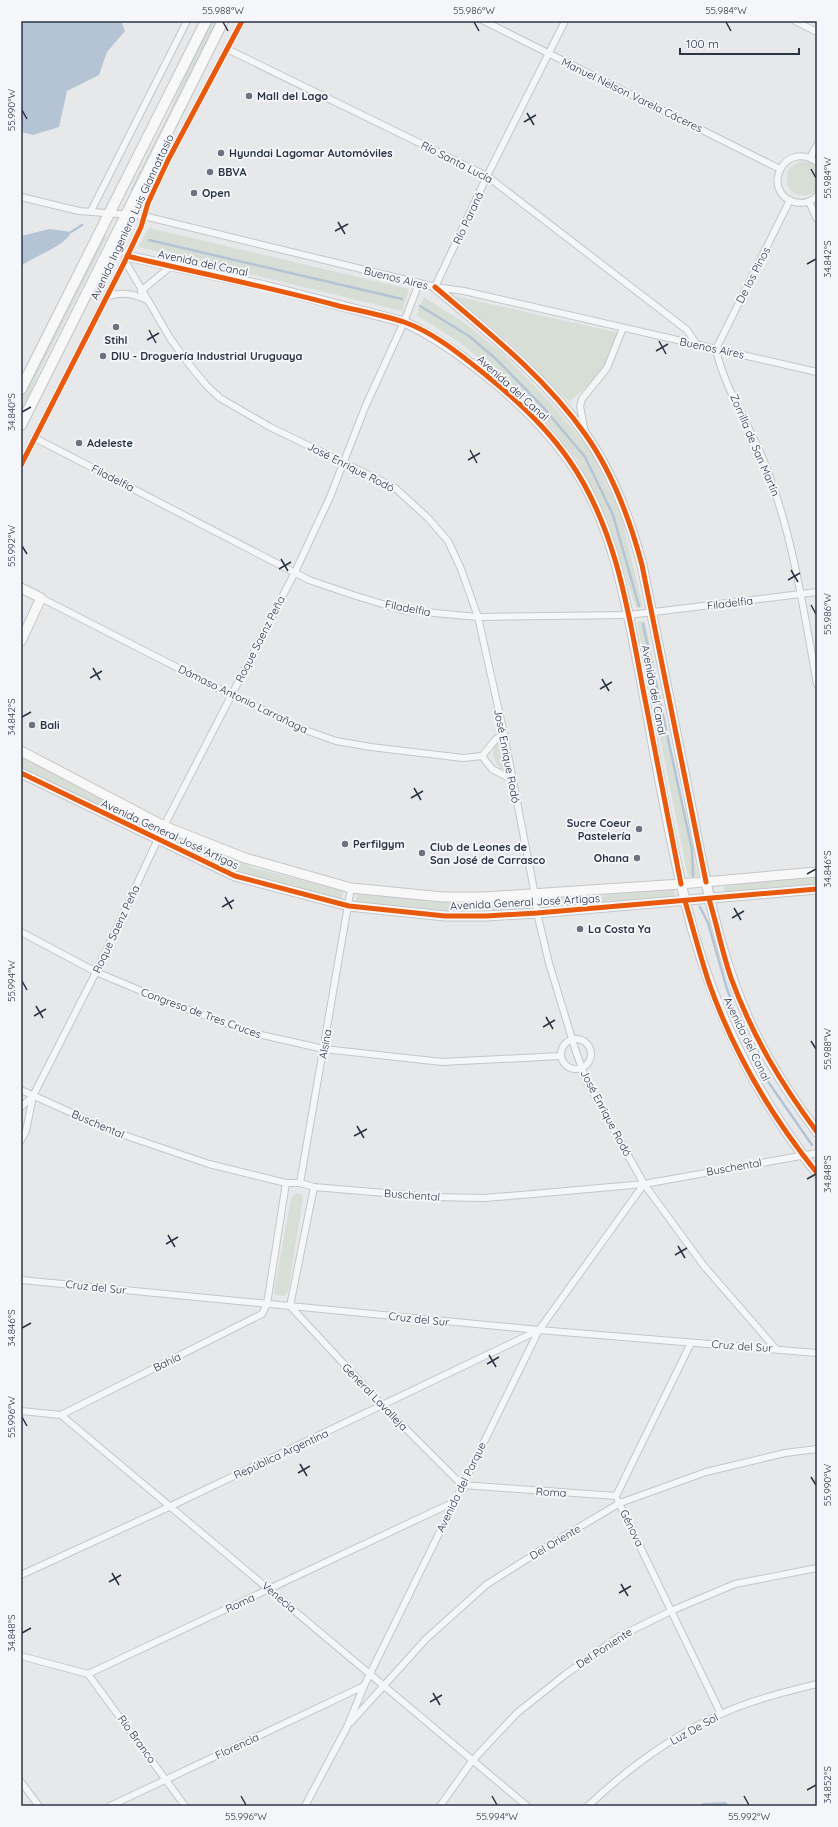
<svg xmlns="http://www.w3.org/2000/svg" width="838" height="1827" font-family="Quicksand,sans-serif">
<rect width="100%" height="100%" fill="#e6e8ea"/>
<g fill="#d6ded6">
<path d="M 209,21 L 217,21 L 132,191 L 130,190 L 170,111 Z"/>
<path d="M 802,161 L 813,163 L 817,167 L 817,190 C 810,197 801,197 792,192 C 782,180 786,165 802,161 Z"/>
<path d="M 149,228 L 409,289 L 402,311 L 138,247 Z"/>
<path d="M 105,235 L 107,236 L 41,367 L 21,414 L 21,399 Z"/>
<path d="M 455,296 L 619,333 L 604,371 L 569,402 L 517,349 Z"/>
<path d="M 424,297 L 466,324 L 503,354 L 550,402 L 590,450 L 621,515 L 643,607 L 636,608 L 608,520 L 578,461 L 545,420 L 507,381 L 458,341 L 416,315 Z"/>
<path d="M 645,621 L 698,876 L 688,877 L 637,622 Z"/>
<path d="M 501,742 L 506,770 L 501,769 C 494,761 490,754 496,744 Z"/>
<path d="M 21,757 L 157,825 L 153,834 L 21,767 Z"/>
<path d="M 170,833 L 254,868 L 343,891 L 341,901 L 251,877 L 167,841 Z"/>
<path d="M 817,877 L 817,885 L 727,893 L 723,889 L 726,885 Z"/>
<path d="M 674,889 L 675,897 L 545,907 L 541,902 L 544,898 Z"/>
<path d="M 357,894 L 441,900 L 523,899 L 529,904 L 525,909 L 442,911 L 355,904 Z"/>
<path d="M 295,1194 L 301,1194 L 303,1198 L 288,1291 L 285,1296 L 275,1295 L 274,1291 L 291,1199 Z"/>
</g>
<g fill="#b4c4d5">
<path d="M 21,21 L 121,21 L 125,31 L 107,52 L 99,75 L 67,91 L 59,127 L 33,135 L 21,132 Z"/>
<path d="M 49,229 L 71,232 C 65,247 35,255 21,266 L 21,236 Z"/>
<path d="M 726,1802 L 729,1806 L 696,1806 L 704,1803 Z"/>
</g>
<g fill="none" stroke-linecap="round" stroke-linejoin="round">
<g stroke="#b4c4d5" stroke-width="2.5">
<path d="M 71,232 L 82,225"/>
<path d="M 149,240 L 402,299"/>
<path d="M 420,306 L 469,336 L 496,359 L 543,407 L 585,457 L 613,515 L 639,606"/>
<path d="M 643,624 L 692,849 L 693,876"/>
<path d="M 700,907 L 708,923 L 727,989 L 741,1026 L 769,1083 L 812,1145"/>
</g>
<g stroke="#c4c6c8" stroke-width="8">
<g id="street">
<path d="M 484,21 L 780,169"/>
<path d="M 795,21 L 817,32"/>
<path d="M 227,49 L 487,176 L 687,330 L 697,345"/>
<path d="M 162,143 L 168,160"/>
<path d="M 810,158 L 817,145"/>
<path d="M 817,162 C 784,139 760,191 794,202 C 802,204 811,202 817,196"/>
<path d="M 21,197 L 79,211 L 144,216 L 435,287 L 464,291 L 817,372"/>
<path d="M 790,200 L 716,349 C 724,389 753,430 767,469 C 793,537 804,612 817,684"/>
<path d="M 809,202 L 817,219"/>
<path d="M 91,211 L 187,21"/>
<path d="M 125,261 L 170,338 L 188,363 L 207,386 L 220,398 L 270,427 L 394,487 L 428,518 L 448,541 L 461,569 L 478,617 L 504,734 L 535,895 L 537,913 L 549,963 L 576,1052 L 587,1082 L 644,1184 L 704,1266 L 776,1349"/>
<path d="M 435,287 L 487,176 L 565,21"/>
<path d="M 141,291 L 170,267"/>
<path d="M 106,297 C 120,292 131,293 145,299"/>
<path d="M 585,433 L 580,406 L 582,399 L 607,368 L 623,328"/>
<path d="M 35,438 L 309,580 L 353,595 L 402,610 L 478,617 L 629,615 L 817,592"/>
<path d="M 21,465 L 125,261 L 141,227 L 148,203 L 168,160 L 242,21"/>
<path d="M 41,598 L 231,695 L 308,731 L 336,741 L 371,747 L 463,758 L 482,756"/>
<path d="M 504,734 L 496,739 L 482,756 L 492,769 L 511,779"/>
<path d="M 21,932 L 96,972 L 170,1003 L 253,1033 L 324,1049 L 442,1062 L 561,1056"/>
<circle cx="576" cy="1054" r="15"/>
<path d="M 21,1090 L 112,1131 L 209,1164 L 286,1183 L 300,1183 L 314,1187 L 432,1197 L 484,1198 L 533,1194 L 644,1184 L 817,1153"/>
<path d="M 21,1107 L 33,1096"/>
<path d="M 21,1140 L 26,1131 L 33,1096 L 96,972 L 164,826 L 295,572 L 330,497 L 366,405 L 404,322 L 419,283"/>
<path d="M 300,1183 L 351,888"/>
<path d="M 314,1187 L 290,1306 L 383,1406 L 462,1485 L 616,1496"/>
<path d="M 21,1280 L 539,1330 L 817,1353"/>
<path d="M 21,1411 L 61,1415 L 527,1806"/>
<path d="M 61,1415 L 262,1314 L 267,1304 L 286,1183"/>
<path d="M 616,1496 L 691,1343"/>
<path d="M 618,1501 L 721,1714"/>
<path d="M 21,1575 L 171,1506 L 539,1330"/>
<path d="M 21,1656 L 88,1674 L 454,1502"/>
<path d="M 88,1674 L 185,1806"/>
<path d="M 351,1722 L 426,1639 L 486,1585 L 549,1545 L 620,1503 L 706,1472 L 785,1453 L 817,1449"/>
<path d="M 21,1782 L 39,1806"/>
<path d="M 110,1806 L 364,1686"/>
<path d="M 305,1806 L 347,1727 L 364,1686 L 539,1330 L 644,1184"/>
<path d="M 440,1806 L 472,1761 L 517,1713 L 566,1674 L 620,1636 L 673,1610 L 735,1584 L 817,1568"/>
<path d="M 588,1806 C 627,1769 672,1736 721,1714 C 751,1700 785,1692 817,1684"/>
</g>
</g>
<g stroke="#c4c6c8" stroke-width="11">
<g id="secondary">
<path d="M 127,256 L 265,286 L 404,322 C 435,336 461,355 487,376 C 517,400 546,428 569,460 C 612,520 625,597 639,668 C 654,745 666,824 685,900 C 708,999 753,1094 817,1173"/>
<path d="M 435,287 C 488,332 545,377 585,434 C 613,473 630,520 642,565 C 658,644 674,723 690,802 C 704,874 717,948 747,1016 C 765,1058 790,1095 817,1132"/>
<path d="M 21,588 L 41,598 L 21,641"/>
<path d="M 21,751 L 164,826 L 245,858 L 351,888 L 443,897 L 485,897 L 681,884 L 817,872"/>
<path d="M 21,773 L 235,876 L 349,906 L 445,916 L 486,916 L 537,913 L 817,889"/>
</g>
</g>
<g stroke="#c2c5c8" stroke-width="12">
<g id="primary">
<path d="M 21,389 L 206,21"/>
<path d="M 21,425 L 223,21"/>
</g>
</g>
<use href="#street" stroke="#f5f6f7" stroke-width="6"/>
<use href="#secondary" stroke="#f8f8f8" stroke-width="9"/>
<use href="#primary" stroke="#f8f8f8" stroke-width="10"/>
<g stroke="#f4f6f9" stroke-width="8">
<g id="cycleway">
<path d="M 127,256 C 198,273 269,287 339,306 C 361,311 383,315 404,322 C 435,333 462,356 487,376 C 517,400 547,428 569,460 C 615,526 628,608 642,684 C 655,751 668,818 681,884"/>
<path d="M 435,287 C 488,332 545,377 585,434 C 613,473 630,520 642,565 L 706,882"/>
<path d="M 21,465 L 125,261 L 141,227 L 148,203 L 168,160 L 242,21"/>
<path d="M 21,773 L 235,876 L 349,906 L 445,916 L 486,916 L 537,913 L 817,889"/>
<path d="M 709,899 C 717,925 722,952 731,978 C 753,1037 780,1082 817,1132"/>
<path d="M 685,901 C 693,928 700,956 709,983 C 733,1051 772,1117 817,1173"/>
</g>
</g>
<use href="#cycleway" stroke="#e8590c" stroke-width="5"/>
</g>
<path fill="none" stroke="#2b3445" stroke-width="1.5" d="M 223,22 L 228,31M 474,22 L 479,31M 726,22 L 731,31M 22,110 L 27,119M 527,113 L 534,125M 524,122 L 536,115M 811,169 L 816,178M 338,222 L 345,234M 335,231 L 348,224M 807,264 L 816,259M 149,330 L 156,343M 147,340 L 159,333M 659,341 L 666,354M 656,351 L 668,344M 22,412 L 31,407M 470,450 L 477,463M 468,460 L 480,453M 22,546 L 27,554M 281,559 L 288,571M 279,569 L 291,562M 791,570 L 798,582M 788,580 L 800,573M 811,605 L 816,614M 93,668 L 100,680M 90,678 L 102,671M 602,679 L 609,691M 600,689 L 612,682M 22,717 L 31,712M 414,788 L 421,800M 411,798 L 423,791M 807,874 L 816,869M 225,897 L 232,909M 222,907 L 234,900M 734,908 L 741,920M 732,918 L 744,911M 22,981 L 27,990M 36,1006 L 43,1018M 34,1016 L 46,1009M 546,1017 L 553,1029M 543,1027 L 555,1020M 811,1041 L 816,1049M 357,1126 L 364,1138M 354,1136 L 367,1129M 807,1179 L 816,1174M 168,1235 L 175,1247M 166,1244 L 178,1237M 678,1246 L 685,1258M 675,1255 L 687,1248M 22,1328 L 31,1323M 489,1355 L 496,1367M 487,1364 L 499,1357M 22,1417 L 27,1426M 300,1464 L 307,1476M 298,1473 L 310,1466M 811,1477 L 816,1485M 112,1573 L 119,1585M 109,1582 L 121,1575M 621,1584 L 628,1596M 619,1593 L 631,1586M 22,1633 L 31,1628M 433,1693 L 440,1705M 430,1702 L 442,1695M 807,1790 L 816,1785M 241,1796 L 246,1805M 492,1796 L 497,1805M 744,1796 L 749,1805"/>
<g fill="#6c737f" stroke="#f4f6f9" stroke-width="1.5">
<circle cx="249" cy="96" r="4"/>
<circle cx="221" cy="153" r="4"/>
<circle cx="210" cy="172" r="4"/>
<circle cx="194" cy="193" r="4"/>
<circle cx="116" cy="327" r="4"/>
<circle cx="103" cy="356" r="4"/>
<circle cx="79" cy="443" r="4"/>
<circle cx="32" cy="725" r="4"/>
<circle cx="639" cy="829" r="4"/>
<circle cx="345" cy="844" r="4"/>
<circle cx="422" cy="853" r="4"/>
<circle cx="637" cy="858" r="4"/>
<circle cx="580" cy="929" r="4"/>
</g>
<g text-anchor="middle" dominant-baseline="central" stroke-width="4" stroke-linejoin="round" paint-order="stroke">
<g font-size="11" fill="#2b3445" stroke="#f4f6f9">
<text transform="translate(632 95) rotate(26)">Manuel Nelson Varela Cáceres</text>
<text transform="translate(457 162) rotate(27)">Río Santa Lucía</text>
<text transform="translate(132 217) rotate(-65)">Avenida Ingeniero Luis Giannattasio</text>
<text transform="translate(468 218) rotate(-65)">Río Paraná</text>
<text transform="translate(203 263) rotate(12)">Avenida del Canal</text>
<text transform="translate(753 275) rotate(-63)">De los Pinos</text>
<text transform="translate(396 278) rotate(14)">Buenos Aires</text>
<text transform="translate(712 348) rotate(12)">Buenos Aires</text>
<text transform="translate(513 388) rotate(42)">Avenida del Canal</text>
<text transform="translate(755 445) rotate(67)">Zorrilla de San Martín</text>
<text transform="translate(351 467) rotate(27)">José Enrique Rodó</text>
<text transform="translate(113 478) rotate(27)">Filadelfia</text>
<text transform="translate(730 603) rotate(-7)">Filadelfia</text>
<text transform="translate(408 608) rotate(11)">Filadelfia</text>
<text transform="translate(260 639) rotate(-63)">Roque Saenz Peña</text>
<text transform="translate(654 690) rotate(79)">Avenida del Canal</text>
<text transform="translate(243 699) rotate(26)">Dámaso Antonio Larrañaga</text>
<text transform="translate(507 756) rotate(79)">José Enrique Rodó</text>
<text transform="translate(170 834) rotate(25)">Avenida General José Artigas</text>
<text transform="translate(525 902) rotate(-3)">Avenida General José Artigas</text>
<text transform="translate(116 929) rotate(-65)">Roque Saenz Peña</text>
<text transform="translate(201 1013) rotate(20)">Congreso de Tres Cruces</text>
<text transform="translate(747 1039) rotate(64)">Avenida del Canal</text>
<text transform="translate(325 1044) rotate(-80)">Alsina</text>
<text transform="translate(606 1113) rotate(62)">José Enrique Rodó</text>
<text transform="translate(98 1124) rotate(23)">Buschental</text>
<text transform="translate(734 1167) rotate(-10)">Buschental</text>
<text transform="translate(412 1195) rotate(4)">Buschental</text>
<text transform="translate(96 1287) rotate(6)">Cruz del Sur</text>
<text transform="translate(419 1319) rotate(6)">Cruz del Sur</text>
<text transform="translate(742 1346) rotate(4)">Cruz del Sur</text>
<text transform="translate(167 1362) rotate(-26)">Bahía</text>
<text transform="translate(375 1397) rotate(46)">General Lavalleja</text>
<text transform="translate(281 1454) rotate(-25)">República Argentina</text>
<text transform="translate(461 1487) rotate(-64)">Avenida del Parque</text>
<text transform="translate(551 1492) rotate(3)">Roma</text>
<text transform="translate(632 1528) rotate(64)">Génova</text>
<text transform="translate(555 1542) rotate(-31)">Del Oriente</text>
<text transform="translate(279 1597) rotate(40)">Venecia</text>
<text transform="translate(240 1603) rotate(-25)">Roma</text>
<text transform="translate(604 1648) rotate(-33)">Del Poniente</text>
<text transform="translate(694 1729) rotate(-29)">Luz De Sol</text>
<text transform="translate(137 1739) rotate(54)">Río Branco</text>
<text transform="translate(237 1746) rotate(-25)">Florencia</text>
</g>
<g font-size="11" font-weight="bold" fill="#2b3445" stroke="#f4f6f9" text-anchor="start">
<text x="257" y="96">Mall del Lago</text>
<text x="229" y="153">Hyundai Lagomar Automóviles</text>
<text x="218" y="172">BBVA</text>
<text x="202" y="193">Open</text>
<text x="116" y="340" text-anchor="middle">Stihl</text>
<text x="111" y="356">DIU - Droguería Industrial Uruguaya</text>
<text x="87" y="443">Adeleste</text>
<text x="40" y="725">Bali</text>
<text x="631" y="823" text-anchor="end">Sucre Coeur<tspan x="631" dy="13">Pastelería</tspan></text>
<text x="353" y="844">Perfilgym</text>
<text x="430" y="847">Club de Leones de<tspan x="430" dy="13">San José de Carrasco</tspan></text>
<text x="629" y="858" text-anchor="end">Ohana</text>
<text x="588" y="929">La Costa Ya</text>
</g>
</g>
<rect width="838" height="1827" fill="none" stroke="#f4f6f9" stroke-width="44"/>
<path d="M680 48v6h119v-6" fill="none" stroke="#2b3445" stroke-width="2"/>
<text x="686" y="48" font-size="12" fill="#2b3445" stroke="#f4f6f9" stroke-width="3" paint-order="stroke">100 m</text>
<rect x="22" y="22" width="794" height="1783" fill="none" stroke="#2b3445" stroke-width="1.5"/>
<g font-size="10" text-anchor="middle" fill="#2b3445">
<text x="223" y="14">55.988°W</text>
<text x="474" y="14">55.986°W</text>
<text x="726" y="14">55.984°W</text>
<text transform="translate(11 110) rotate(-90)" y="4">55.990°W</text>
<text transform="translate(827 178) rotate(-90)" y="4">55.984°W</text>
<text transform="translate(827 259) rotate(-90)" y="4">34.842°S</text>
<text transform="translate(11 412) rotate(-90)" y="4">34.840°S</text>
<text transform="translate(11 546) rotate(-90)" y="4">55.992°W</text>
<text transform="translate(827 614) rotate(-90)" y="4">55.986°W</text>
<text transform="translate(11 717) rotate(-90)" y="4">34.842°S</text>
<text transform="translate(827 869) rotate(-90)" y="4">34.846°S</text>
<text transform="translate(11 981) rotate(-90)" y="4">55.994°W</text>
<text transform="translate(827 1049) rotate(-90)" y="4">55.988°W</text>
<text transform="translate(827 1174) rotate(-90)" y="4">34.848°S</text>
<text transform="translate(11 1328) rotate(-90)" y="4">34.846°S</text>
<text transform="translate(11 1417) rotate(-90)" y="4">55.996°W</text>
<text transform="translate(827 1485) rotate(-90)" y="4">55.990°W</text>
<text transform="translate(11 1633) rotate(-90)" y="4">34.848°S</text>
<text transform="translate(827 1785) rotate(-90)" y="4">34.852°S</text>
<text x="246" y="1820">55.996°W</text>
<text x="497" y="1820">55.994°W</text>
<text x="749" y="1820">55.992°W</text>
</g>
</svg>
